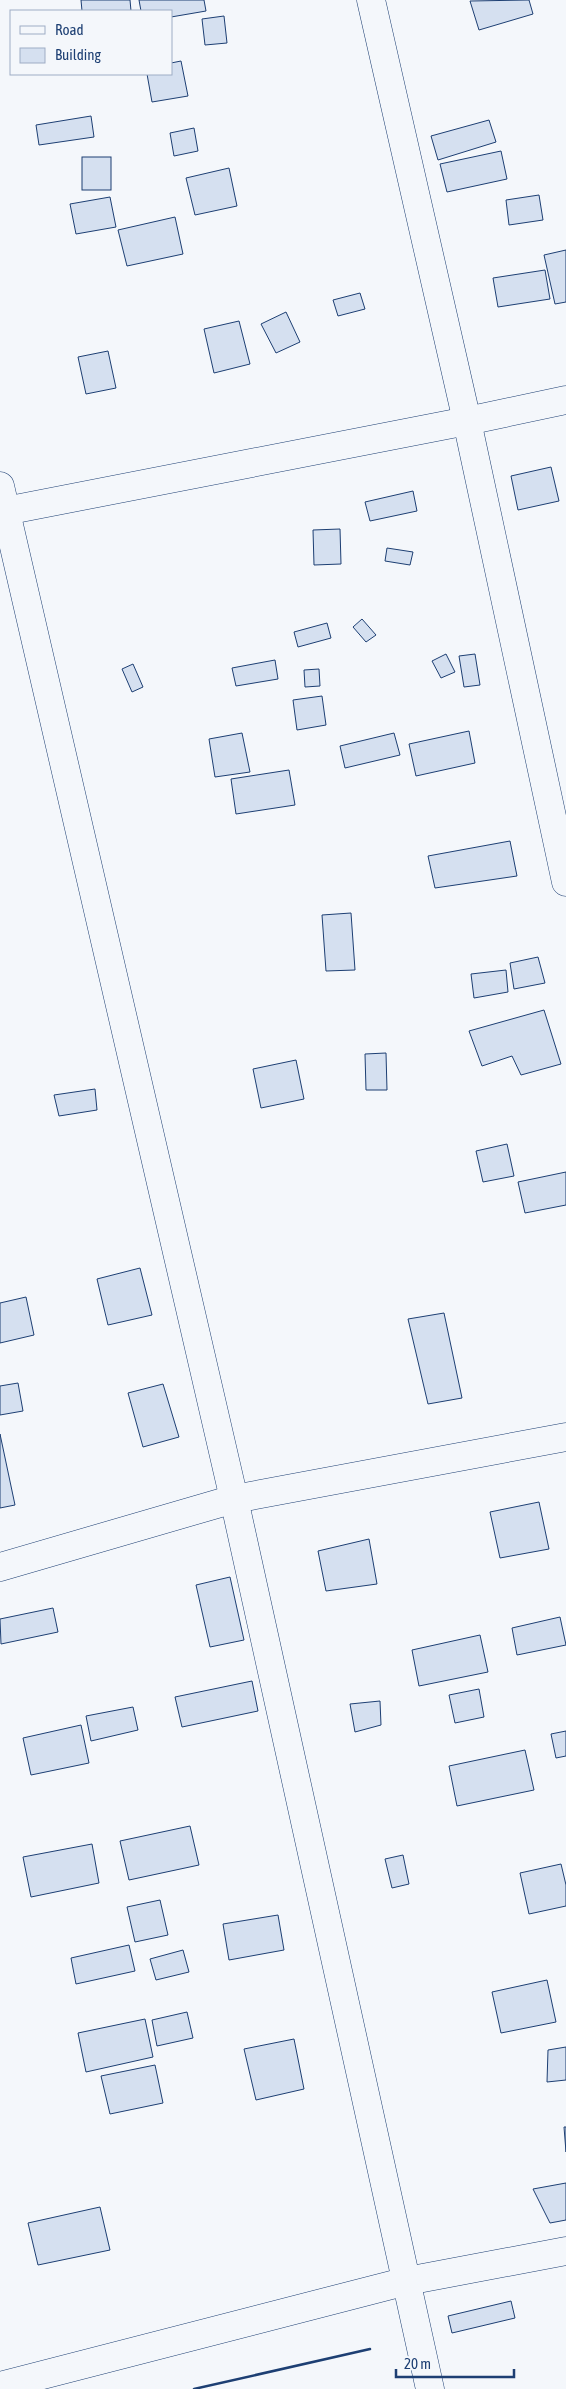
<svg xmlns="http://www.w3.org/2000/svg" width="566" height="2389" font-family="'Asap Condensed',sans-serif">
<rect width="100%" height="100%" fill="#f4f7fb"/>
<g fill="#d5e0f0" stroke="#1d3f73">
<path d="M 81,0 L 130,0 L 131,11 L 82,11 Z"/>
<path d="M 139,0 L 204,0 L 206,11 L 171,17 L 171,11 L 141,11 Z"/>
<path d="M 529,0 L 533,14 L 479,30 L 470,1 Z"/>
<path d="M 224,16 L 227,43 L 205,45 L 202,19 Z"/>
<path d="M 181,61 L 188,96 L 152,102 L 147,74 L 171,74 L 171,63 Z"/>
<path d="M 91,116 L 94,137 L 39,145 L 36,125 Z"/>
<path d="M 489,120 L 496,142 L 438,160 L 431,136 Z"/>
<path d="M 194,128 L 198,151 L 174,156 L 170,133 Z"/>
<path d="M 501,151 L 507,179 L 447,192 L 440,164 Z"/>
<rect x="82" y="157" width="29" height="33"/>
<path d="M 229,168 L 237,206 L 195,215 L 186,178 Z"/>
<path d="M 539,195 L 543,220 L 509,225 L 506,200 Z"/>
<path d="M 110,197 L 116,227 L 76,234 L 70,204 Z"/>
<path d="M 175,217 L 183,254 L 127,266 L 118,230 Z"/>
<path d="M 566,250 L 566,302 L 555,304 L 544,255 Z"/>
<path d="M 545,270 L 550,299 L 498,307 L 493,278 Z"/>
<path d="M 360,293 L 365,309 L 338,316 L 333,300 Z"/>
<path d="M 286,312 L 300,342 L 276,353 L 261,324 Z"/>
<path d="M 239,321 L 250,364 L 214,373 L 204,329 Z"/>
<path d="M 108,351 L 116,388 L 86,394 L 78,357 Z"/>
<path d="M 551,467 L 559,501 L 518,510 L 511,476 Z"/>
<path d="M 413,491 L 417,511 L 370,521 L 365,502 Z"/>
<path d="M 340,529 L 341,564 L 314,565 L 313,530 Z"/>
<path d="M 387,548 L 413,552 L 410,565 L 385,561 Z"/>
<path d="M 362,619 L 376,635 L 366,642 L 353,627 Z"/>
<path d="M 327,623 L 331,638 L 298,647 L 294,632 Z"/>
<path d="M 446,654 L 455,672 L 441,678 L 432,661 Z"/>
<path d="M 475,654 L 480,685 L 464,687 L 459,656 Z"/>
<path d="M 275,660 L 278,679 L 236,686 L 232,668 Z"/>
<path d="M 133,664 L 143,687 L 132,692 L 122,669 Z"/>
<path d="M 319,669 L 320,686 L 305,687 L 304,670 Z"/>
<path d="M 322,696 L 326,725 L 297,730 L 293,700 Z"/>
<path d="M 469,731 L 475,763 L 416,776 L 409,744 Z"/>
<path d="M 242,733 L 250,772 L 215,777 L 209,739 Z"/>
<path d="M 394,733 L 400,755 L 345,768 L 340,746 Z"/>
<path d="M 289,770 L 295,805 L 236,814 L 231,779 Z"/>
<path d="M 510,841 L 517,876 L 435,888 L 428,856 Z"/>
<path d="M 351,913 L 355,970 L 326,971 L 322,915 Z"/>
<path d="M 538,957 L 545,983 L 514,989 L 510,963 Z"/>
<path d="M 506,970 L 508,992 L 474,998 L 471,974 Z"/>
<path d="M 544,1010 L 561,1064 L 521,1075 L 512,1056 L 482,1066 L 469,1031 Z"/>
<path d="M 386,1053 L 387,1090 L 366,1090 L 365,1054 Z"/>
<path d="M 296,1060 L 304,1099 L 261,1108 L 253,1069 Z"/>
<path d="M 95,1089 L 97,1110 L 59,1116 L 54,1095 Z"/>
<path d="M 507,1144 L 514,1176 L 483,1182 L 476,1151 Z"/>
<path d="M 566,1172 L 566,1205 L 525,1213 L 518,1182 Z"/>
<path d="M 140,1268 L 152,1315 L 108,1325 L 97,1279 Z"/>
<path d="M 26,1297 L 34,1335 L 0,1343 L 0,1303 Z"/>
<path d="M 444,1313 L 462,1398 L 428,1404 L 408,1319 Z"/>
<path d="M 18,1383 L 23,1411 L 0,1415 L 0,1386 Z"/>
<path d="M 163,1384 L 179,1437 L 143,1447 L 128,1393 Z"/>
<path d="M 0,1434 L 15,1505 L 0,1508 Z"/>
<path d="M 539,1502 L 549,1549 L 500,1558 L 490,1512 Z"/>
<path d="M 369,1539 L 377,1584 L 326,1591 L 318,1551 Z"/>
<path d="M 230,1577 L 244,1640 L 210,1647 L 196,1585 Z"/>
<path d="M 53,1608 L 58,1632 L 1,1644 L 0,1619 Z"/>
<path d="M 560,1617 L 566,1645 L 517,1655 L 512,1628 Z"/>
<path d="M 480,1635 L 488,1672 L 419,1686 L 412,1650 Z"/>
<path d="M 252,1681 L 258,1711 L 182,1727 L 175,1697 Z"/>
<path d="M 479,1689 L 484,1717 L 455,1723 L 449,1695 Z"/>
<path d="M 380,1701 L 381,1725 L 355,1732 L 350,1704 Z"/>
<path d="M 133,1707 L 138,1730 L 91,1741 L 86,1716 Z"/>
<path d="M 81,1725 L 89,1763 L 31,1775 L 23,1738 Z"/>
<path d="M 566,1731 L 566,1756 L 556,1758 L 551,1734 Z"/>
<path d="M 525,1750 L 534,1790 L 457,1806 L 449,1766 Z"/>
<path d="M 190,1826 L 199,1865 L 129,1880 L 120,1841 Z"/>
<path d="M 92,1844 L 99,1883 L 31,1897 L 23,1857 Z"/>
<path d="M 403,1855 L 409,1884 L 392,1888 L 385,1859 Z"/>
<path d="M 561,1864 L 566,1885 L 566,1906 L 529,1914 L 520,1873 Z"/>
<path d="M 160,1900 L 168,1935 L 135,1942 L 127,1907 Z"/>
<path d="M 278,1915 L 284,1950 L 229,1960 L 223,1924 Z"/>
<path d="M 129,1945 L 135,1971 L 76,1984 L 71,1958 Z"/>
<path d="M 183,1950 L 189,1972 L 156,1980 L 150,1959 Z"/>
<path d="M 547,1980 L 556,2022 L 501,2033 L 492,1992 Z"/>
<path d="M 187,2012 L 193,2038 L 157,2046 L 152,2020 Z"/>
<path d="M 145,2019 L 153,2057 L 86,2072 L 78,2033 Z"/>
<path d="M 294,2039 L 304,2089 L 256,2100 L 244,2049 Z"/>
<path d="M 566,2047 L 566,2080 L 547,2082 L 548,2050 Z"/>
<path d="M 155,2065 L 163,2103 L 110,2114 L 101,2076 Z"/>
<path d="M 564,2127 L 566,2127 L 566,2152 Z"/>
<path d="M 566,2183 L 566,2220 L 550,2223 L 533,2189 Z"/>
<path d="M 100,2207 L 110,2250 L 38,2265 L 28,2223 Z"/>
<path d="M 511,2301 L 515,2318 L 452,2333 L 448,2316 Z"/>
</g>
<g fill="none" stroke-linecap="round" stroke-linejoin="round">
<g stroke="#1d3f73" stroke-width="29">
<g id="minor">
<path d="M 371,0 L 467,421 L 566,882"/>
<path d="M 0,486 L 234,1499 L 430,2389"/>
<path d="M 0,512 L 467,421 L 566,400"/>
<path d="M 0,1567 L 234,1499 L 566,1437"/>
<path d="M 0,2386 L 407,2281 L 566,2251"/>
</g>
</g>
<use href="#minor" stroke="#f4f7fb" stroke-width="28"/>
<path stroke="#1d3f73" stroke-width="2.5" d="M 194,2389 L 370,2349"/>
</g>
<rect x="10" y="10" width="162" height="65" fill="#f4f7fb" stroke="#9eadc5"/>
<rect x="20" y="26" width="25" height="8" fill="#f4f7fb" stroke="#9eadc5"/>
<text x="55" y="35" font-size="15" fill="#1d3f73">Road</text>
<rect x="20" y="48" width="25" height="15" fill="#d5e0f0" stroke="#9eadc5"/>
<text x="55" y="60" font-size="15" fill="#1d3f73">Building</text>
<path d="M396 2369v8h118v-8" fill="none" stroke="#1d3f73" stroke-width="2.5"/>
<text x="404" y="2369" font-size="15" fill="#1d3f73" stroke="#f4f7fb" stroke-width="4" paint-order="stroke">20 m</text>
</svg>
